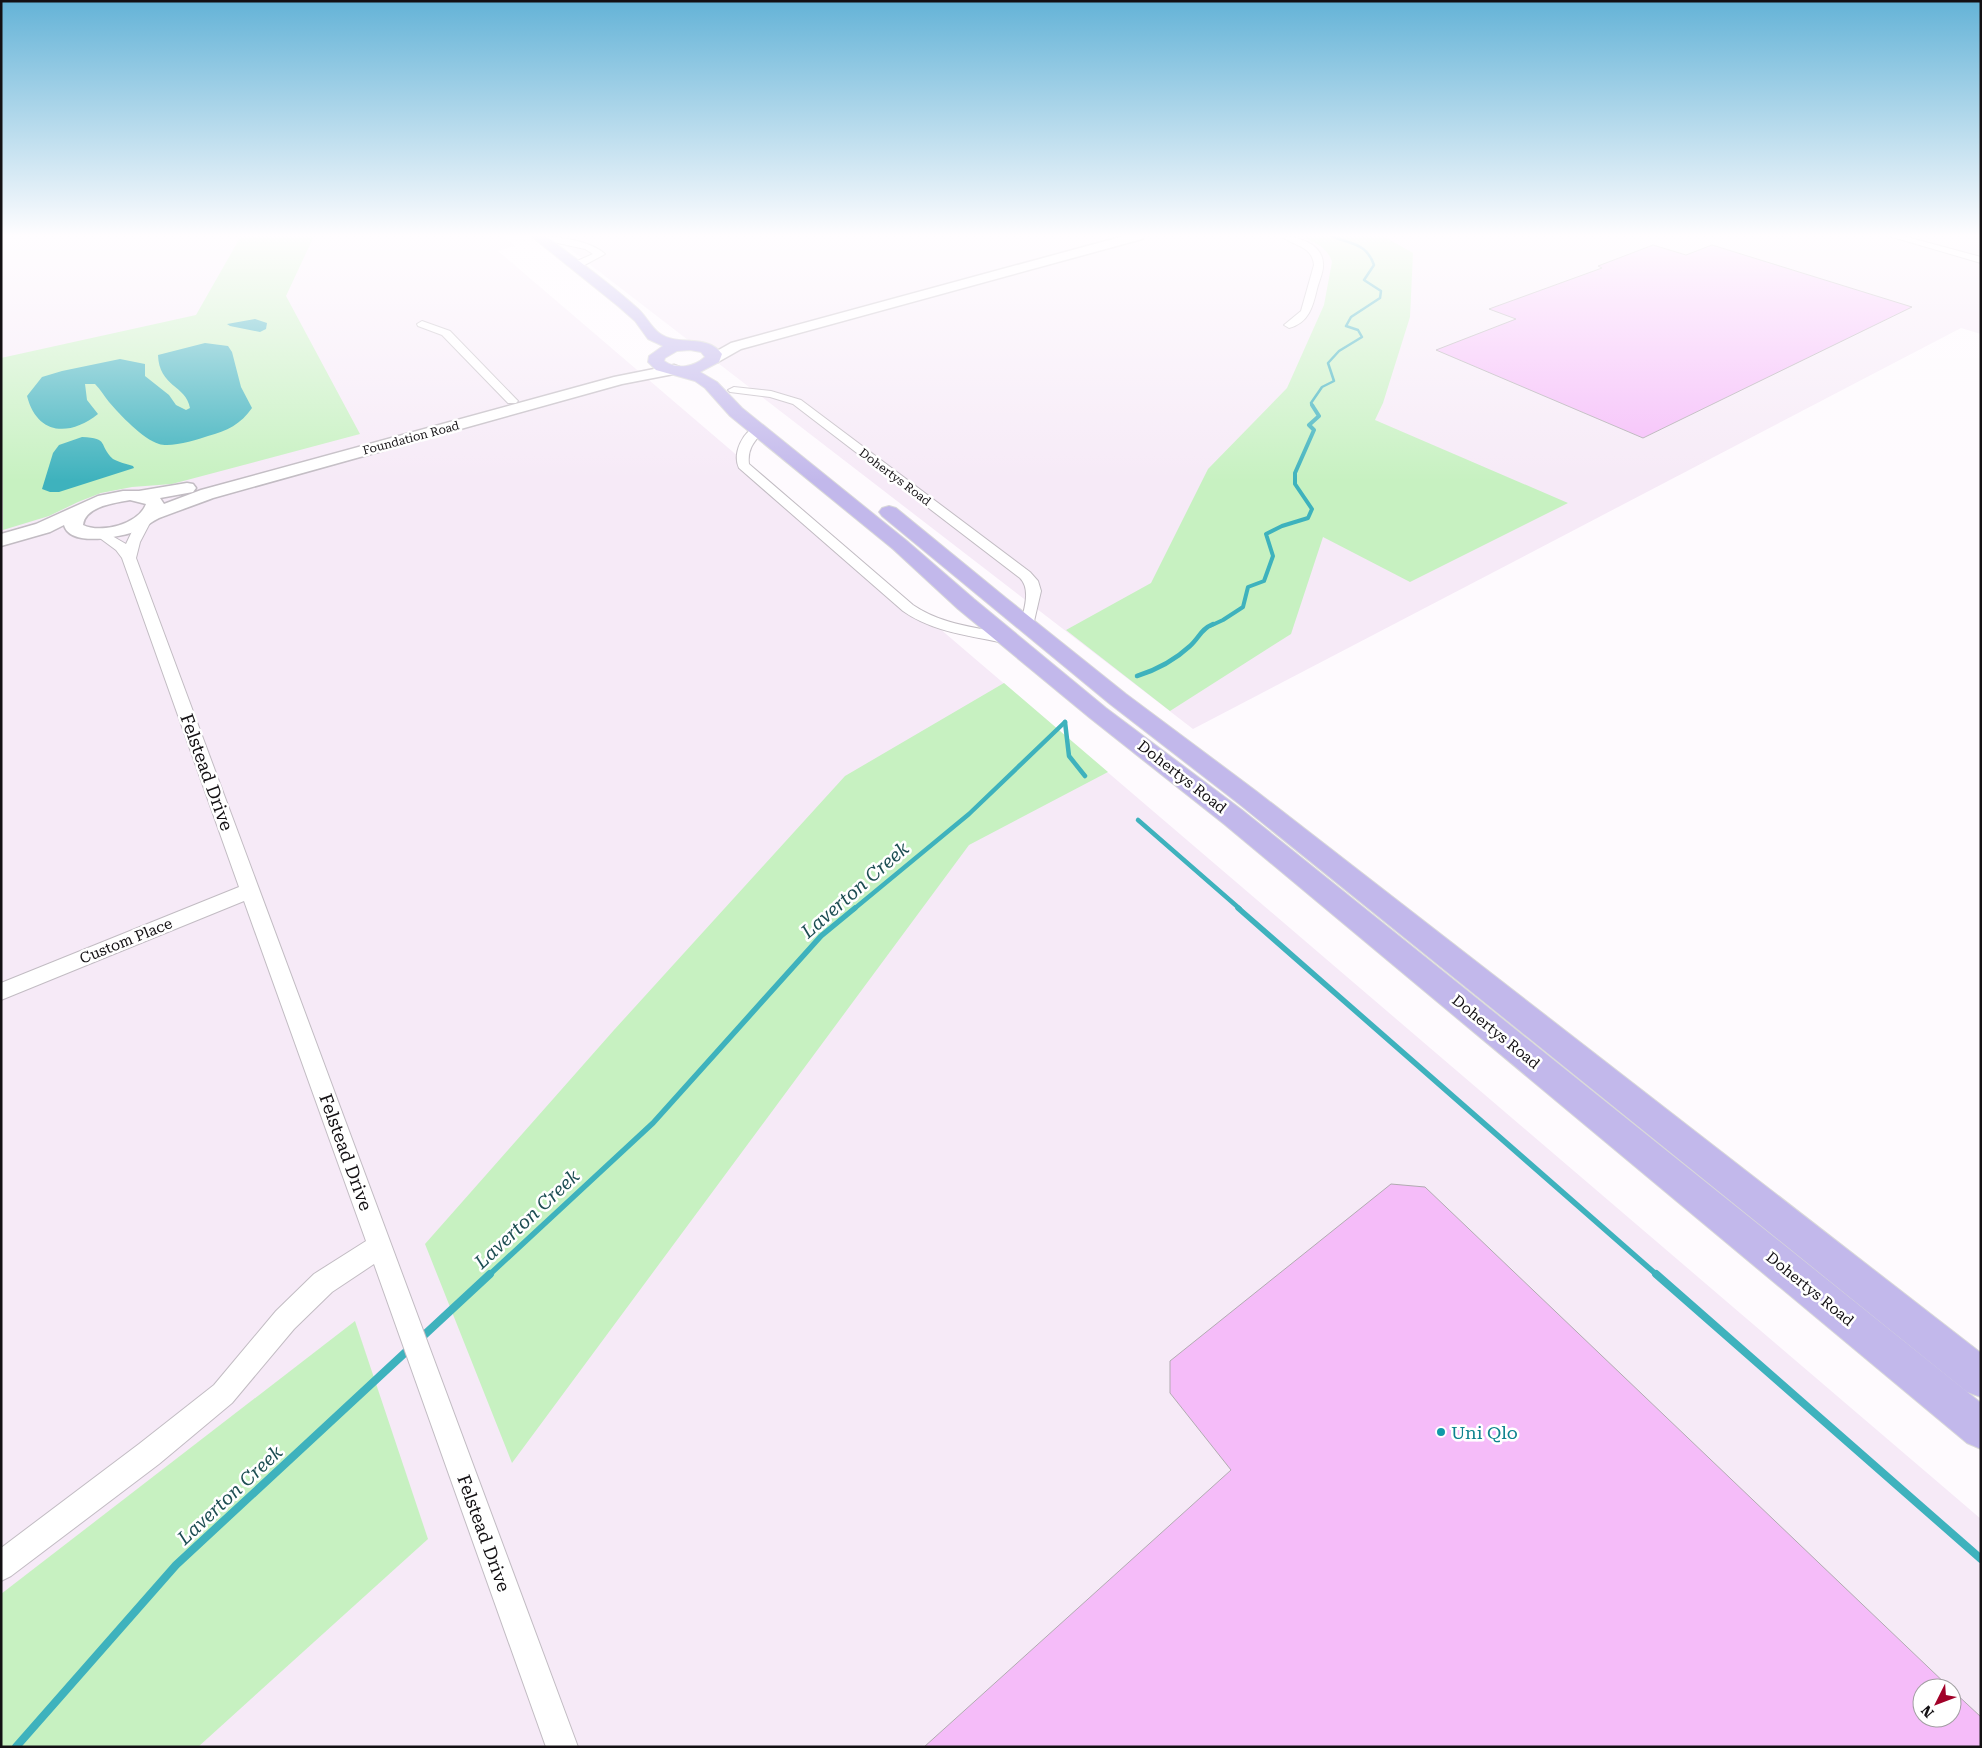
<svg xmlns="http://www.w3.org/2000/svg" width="1982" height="1748" font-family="'Roboto Serif',serif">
<rect width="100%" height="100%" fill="#fefafe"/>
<g fill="#f6eaf7" fill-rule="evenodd">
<path d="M 1,236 L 503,236 L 515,246 L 498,251 L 1981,1519 L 1981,1747 L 1,1747 ZM 1922,1688 L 1952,1688 L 1952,1718 L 1922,1718 Z"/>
<path d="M 553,236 L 1981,236 L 1981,334 L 1961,328 L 1193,729 Z"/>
</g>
<g fill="#c7f1c1">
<path d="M 241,236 L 314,236 L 286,296 L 360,434 L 172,484 L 132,487 L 101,493 L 78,502 L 49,516 L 3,530 L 1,358 L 196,315 Z"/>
<path d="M 1300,236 L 1383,236 L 1413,253 L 1410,317 L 1383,403 L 1375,420 L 1568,503 L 1410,582 L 1323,537 L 1291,634 L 1170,711 L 1066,630 L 1151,583 L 1208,469 L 1287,388 L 1324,305 L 1332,262 C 1328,247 1312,241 1300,236 Z"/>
<path d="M 1004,683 L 1108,772 L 969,845 L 512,1463 L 425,1244 L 614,1030 L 845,776 Z"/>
<path d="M 355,1321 L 428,1539 L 198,1747 L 1,1747 L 1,1594 Z"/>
</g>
<g fill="#3eb2bd">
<path d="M 255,319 L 267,323 L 266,329 L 260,332 L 230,326 L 227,324 Z"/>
<path d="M 205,343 L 228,346 L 232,352 L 241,387 L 252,408 C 241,424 227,431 208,436 C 197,440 170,448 159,444 C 143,439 120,415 109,402 C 104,396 101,390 95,384 L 85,384 L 87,400 L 98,414 C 69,437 37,435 27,396 L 42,377 L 62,371 L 120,359 L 145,364 L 145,376 L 169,395 L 176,405 L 186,410 L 190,408 C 186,385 159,387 158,355 Z"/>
<path d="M 82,437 C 110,438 98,445 113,459 C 118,462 127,464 133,466 L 134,468 L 59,492 L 50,492 L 42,489 L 53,453 L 59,445 Z"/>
</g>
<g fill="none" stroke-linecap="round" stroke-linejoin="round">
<path stroke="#3eb2bd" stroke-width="2.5" d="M 1313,406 L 1311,403 L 1322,387 L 1334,381 L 1328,363 L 1339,351 L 1362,337 L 1358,330 L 1346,326 L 1351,317 L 1380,298 L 1381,291 L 1364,280 L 1374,265 C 1366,242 1351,245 1332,236"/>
<path stroke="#3eb2bd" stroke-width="4" d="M 1210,626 L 1223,620 L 1243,607 L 1248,587 L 1264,581 L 1273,556 L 1266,534 L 1282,526 L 1308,518 L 1312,509 L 1295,484 L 1295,473 L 1314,430 L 1309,425 L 1319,416 L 1312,405"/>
<g stroke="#3eb2bd" stroke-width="4.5">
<path d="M 1137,676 C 1156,670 1175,660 1190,646 C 1199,638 1201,629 1213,624"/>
<path d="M 1065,722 L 1069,756 L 1085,776"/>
<path d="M 1138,820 L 1240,909"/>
<path d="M 854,909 L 969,814 L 1065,722"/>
</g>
<g stroke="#3eb2bd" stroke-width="5.5">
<path d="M 1238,908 L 1657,1275"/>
<path d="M 489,1275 L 653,1123 L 821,936 L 855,908"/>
</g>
<g stroke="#3eb2bd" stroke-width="8">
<path d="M 1656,1274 L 1981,1559"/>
<path d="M 421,1338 L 490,1274"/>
<path d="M 16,1747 L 176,1565 L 409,1349"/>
</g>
</g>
<g fill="#f5bcf9" stroke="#b1abb1">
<path d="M 1653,245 L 1686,255 L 1712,245 L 1912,307 L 1643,438 L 1436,350 L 1516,319 L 1489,309 L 1602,268 L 1598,266 Z"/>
<path d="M 1391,1184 L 1425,1187 L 1950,1688 L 1922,1688 L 1922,1718 L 1952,1718 L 1952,1690 L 1981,1717 L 1981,1747 L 924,1747 L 1231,1470 L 1170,1393 L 1170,1361 Z"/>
</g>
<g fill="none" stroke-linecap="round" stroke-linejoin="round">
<g stroke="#c2bcc3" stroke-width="2">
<g id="street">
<path d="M 534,236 C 554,236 590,240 605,254 L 579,268 L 573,268 L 571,266 L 577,261 L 593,254 L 585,249 L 535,238 Z"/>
<path d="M 1281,236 C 1296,236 1322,243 1323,263 C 1324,271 1319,281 1317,289 C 1313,306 1309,323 1289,328 L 1284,325 L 1301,311 L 1314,265 C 1312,245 1293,246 1281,236 Z"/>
<path d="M 1889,236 L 1903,236 L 1981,257 L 1981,263 Z"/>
<path d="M 422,321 L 450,331 L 516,399 L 518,401 L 516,403 L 508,403 L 442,335 L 418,326 L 417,324 Z"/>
<path d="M 734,387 L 771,391 L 801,400 L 1030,572 L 1038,581 L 1041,591 L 1032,630 L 1022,630 L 1020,627 C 1023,612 1032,590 1020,578 L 793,404 L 770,397 L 730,392 L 728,390 Z"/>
<path d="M 758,426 L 764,430 C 755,441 747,448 749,464 L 913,605 C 944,626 979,627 1014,636 L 1017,639 L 1014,642 L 1009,644 C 973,636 934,633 903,611 L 739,468 C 732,454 743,430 758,426 Z"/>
<path d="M 145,515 L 152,519 L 140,542 L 136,558 L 578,1747 L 546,1747 L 374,1264 L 332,1292 L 294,1329 L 232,1403 L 159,1464 L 11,1576 L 1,1581 L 1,1548 L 139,1444 L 214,1385 L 276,1311 L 314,1274 L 366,1241 L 244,901 L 1,1000 L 1,983 L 239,887 L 122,558 L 116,550 L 93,533 L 100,529 L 126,544 L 138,519 Z"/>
</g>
</g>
<g stroke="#c2bcc3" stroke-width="3">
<g id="secondary">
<path d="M 1124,236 L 1144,236 L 1142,239 L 741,349 L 718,362 L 708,362 L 705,359 L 708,356 L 731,343 Z"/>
<path d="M 674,365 L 679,367 L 682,370 L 679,373 L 622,384 L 213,498 C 195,505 177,511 159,518 C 152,521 146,527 139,530 C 123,537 70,548 64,525 L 50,532 L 1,546 L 1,534 L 36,524 L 98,496 L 123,491 L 139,491 L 187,483 L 193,484 L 196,488 L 193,492 L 160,498 L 164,504 L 201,490 L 614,377 ZM 130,500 L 146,504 C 139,524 101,534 83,525 C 85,506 115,503 130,500 Z"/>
</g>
</g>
<g stroke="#d9d9d9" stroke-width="2">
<g id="primary">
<path d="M 531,236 L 546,236 C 576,259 608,282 636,307 C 645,314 650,326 659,333 C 677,347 707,333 722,354 L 719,362 L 700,372 L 717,382 L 742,408 L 907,541 L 974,599 L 1106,708 L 1242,810 L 1981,1403 L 1981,1449 L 1967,1443 L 1224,824 L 1090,718 L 958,609 L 893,549 L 730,416 L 705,388 L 695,381 L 656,370 L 648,362 L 649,356 L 663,346 L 648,339 L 635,321 L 618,306 ZM 690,350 L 701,352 L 705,357 C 694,367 677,370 664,361 L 665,358 L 677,351 Z"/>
<path d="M 889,506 L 896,508 L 1006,598 L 1126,694 L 1256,791 L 1981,1353 L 1981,1397 L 1967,1392 L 1238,803 L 1110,704 L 882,516 L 879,512 L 882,508 Z"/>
</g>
</g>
<use href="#street" fill="#fff" fill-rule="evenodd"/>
<use href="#secondary" fill="#fff" fill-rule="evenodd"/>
<use href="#primary" fill="#c2b8eb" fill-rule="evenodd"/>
</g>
<linearGradient id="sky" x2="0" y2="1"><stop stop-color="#64b3d7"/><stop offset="0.49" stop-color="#fffdff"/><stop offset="1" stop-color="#fffdff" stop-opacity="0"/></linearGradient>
<rect width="1982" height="481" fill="url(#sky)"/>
<circle fill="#0f9aa8" stroke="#fff" stroke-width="2" cx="1441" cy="1432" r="5"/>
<g text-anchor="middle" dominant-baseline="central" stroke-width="5" stroke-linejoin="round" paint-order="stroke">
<g font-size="12" fill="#131013" stroke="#fff">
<text transform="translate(411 438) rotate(-15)">Foundation Road</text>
<text transform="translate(895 477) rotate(37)">Dohertys Road</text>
</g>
<g font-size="15" fill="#131013" stroke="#fff">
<text transform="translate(1182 777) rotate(38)">Dohertys Road</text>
<text transform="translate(126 941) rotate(-22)">Custom Place</text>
<text transform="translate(1496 1032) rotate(39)">Dohertys Road</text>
<text transform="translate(1810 1289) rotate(39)">Dohertys Road</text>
</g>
<g font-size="18" fill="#131013" stroke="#fff">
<text transform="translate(207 772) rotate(70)">Felstead Drive</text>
<text transform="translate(346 1152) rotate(70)">Felstead Drive</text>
<text transform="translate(484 1533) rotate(70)">Felstead Drive</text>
</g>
<g font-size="18" fill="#0d838f" stroke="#fff" text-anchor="start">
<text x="1451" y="1432">Uni Qlo</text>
</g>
<g font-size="19" font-style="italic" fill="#1c4d52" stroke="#fff">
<text transform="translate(855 890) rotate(-41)">Laverton Creek</text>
<text transform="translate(527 1219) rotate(-43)">Laverton Creek</text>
<text transform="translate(230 1495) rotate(-43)">Laverton Creek</text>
</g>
</g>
<rect width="1982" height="1748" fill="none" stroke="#131013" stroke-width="5"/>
<g transform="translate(1937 1703) rotate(228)"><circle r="24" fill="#ffffff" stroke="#a19fa1"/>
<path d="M0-4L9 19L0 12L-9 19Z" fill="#a10128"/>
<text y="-8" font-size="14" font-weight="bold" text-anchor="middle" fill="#131013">N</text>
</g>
</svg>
